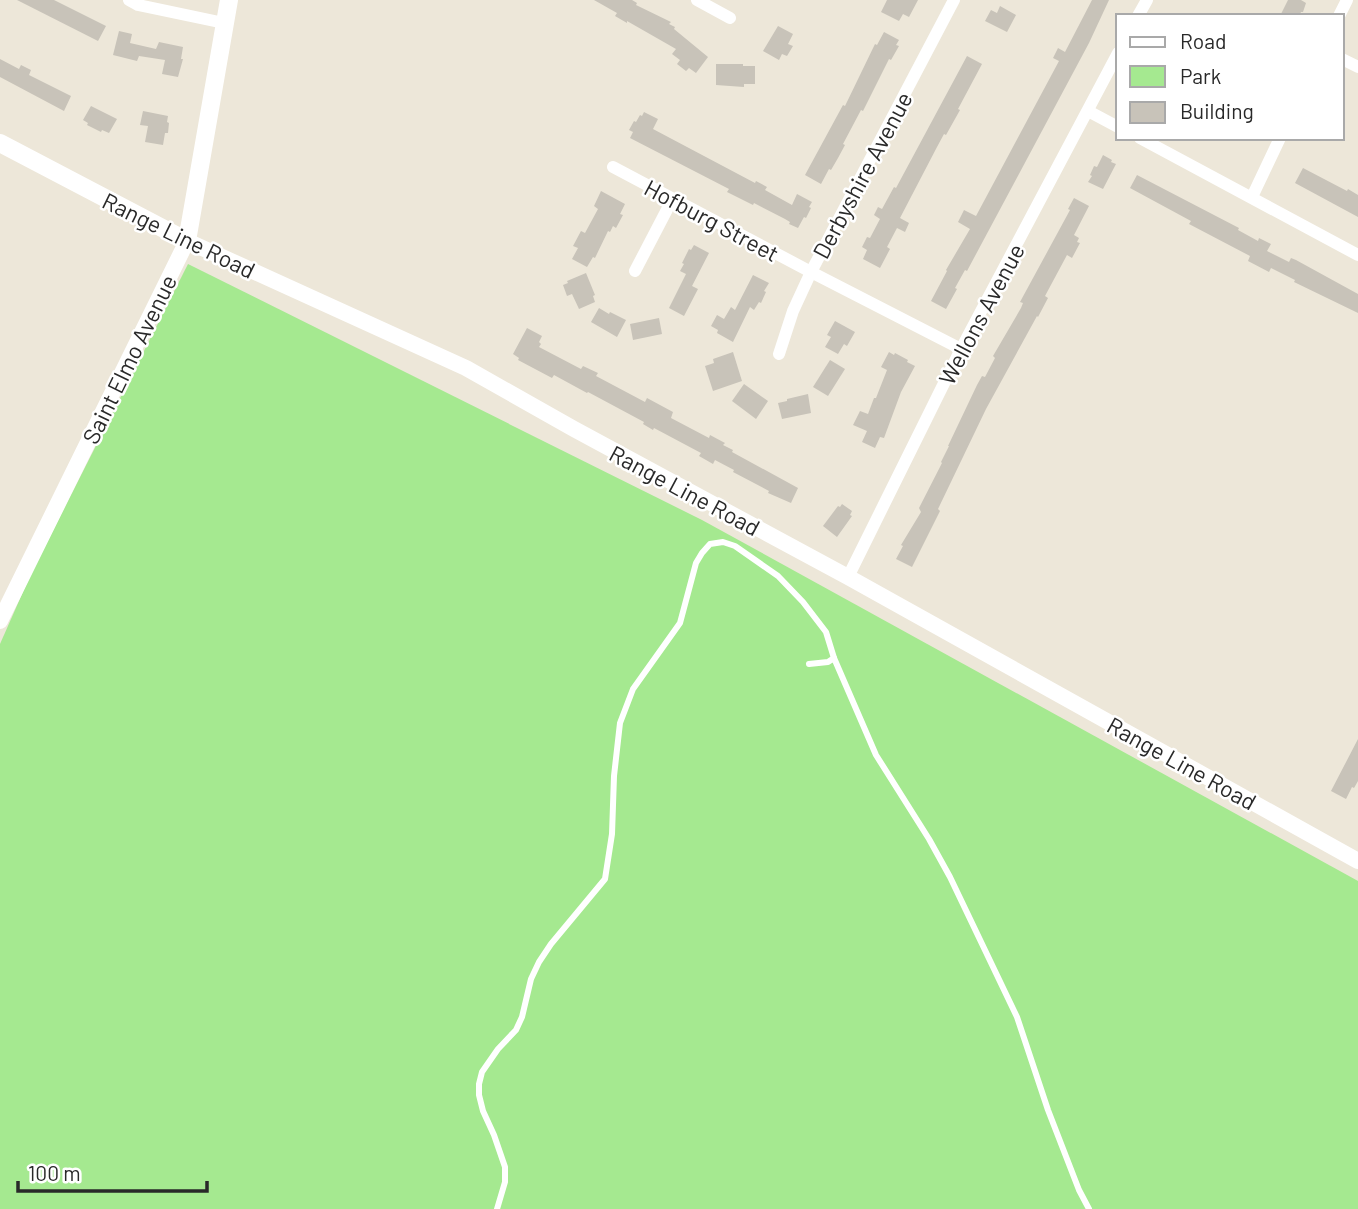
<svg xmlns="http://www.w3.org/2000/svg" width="1358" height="1209" font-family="Barlow,sans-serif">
<rect width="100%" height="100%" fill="#ede7d9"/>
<path fill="#a5e990" d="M 188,264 L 702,520 L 1358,881 L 1358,1209 L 0,1209 L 0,644 L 30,576 Z"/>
<g fill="#c8c3b9">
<path d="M 17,0 L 54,0 L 106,26 L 98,41 Z"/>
<path d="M 594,0 L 632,0 L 637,3 L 636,5 L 671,22 L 669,24 L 675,27 L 674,29 L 708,57 L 696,73 L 689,68 L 686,71 L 677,64 L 680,60 L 672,54 L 676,49 L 627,21 L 627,23 L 615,16 L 617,13 Z"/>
<path d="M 887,0 L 918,0 L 909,17 L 903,14 L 899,21 L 881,12 Z"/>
<path d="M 1092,0 L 1109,0 L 1089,43 L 967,271 L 965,270 L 955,288 L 957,289 L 946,309 L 931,301 L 947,271 L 946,270 L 970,229 L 958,222 L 964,210 L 976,216 L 1059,61 L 1053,58 L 1058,48 L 1065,52 Z"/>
<path d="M 1288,0 L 1301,0 L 1306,3 L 1303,12 L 1301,12 L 1299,16 L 1280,16 Z"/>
<path d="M 1000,6 L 1016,15 L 1007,32 L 985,21 L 991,10 L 997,13 Z"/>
<path d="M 778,26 L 793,34 L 788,44 L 793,46 L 787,56 L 782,54 L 779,60 L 763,51 Z"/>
<path d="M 119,31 L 132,34 L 130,43 L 156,49 L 159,42 L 183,47 L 181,59 L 183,59 L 178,77 L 162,74 L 165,60 L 139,56 L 137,61 L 113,55 Z"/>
<path d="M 884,32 L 899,40 L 896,45 L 899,46 L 891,60 L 889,59 L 863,111 L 861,110 L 843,144 L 845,145 L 838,158 L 831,170 L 829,169 L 821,184 L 805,175 L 843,105 L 845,106 L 875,44 L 877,45 Z"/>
<path d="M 967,56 L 982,64 L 958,109 L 960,110 L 946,135 L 944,134 L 937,147 L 900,218 L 909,223 L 905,232 L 897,228 L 887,247 L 890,249 L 880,268 L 863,259 L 867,250 L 862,247 L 867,237 L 870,238 L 880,219 L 874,215 L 878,207 L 882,209 L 894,187 L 896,188 Z"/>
<path d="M 0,59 L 19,69 L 21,65 L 31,70 L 29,75 L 71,96 L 64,111 L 0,77 Z"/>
<path d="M 716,64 L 743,64 L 743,66 L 755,66 L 755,84 L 744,84 L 744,87 L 716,85 Z"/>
<path d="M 91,106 L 117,119 L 109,133 L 102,130 L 101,132 L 87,125 L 88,123 L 83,120 Z"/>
<path d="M 143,111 L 168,116 L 167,122 L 169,123 L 168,133 L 165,133 L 163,145 L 145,142 L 148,126 L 140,125 Z"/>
<path d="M 644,112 L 658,119 L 653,129 L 755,183 L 756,181 L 767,187 L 765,190 L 792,205 L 797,194 L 812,202 L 809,207 L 811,208 L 806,218 L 804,217 L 798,228 L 789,224 L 790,222 L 785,219 L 754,203 L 753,205 L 727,192 L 729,189 L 630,138 L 633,132 L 629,130 L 634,121 L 636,122 L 640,115 L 642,116 Z"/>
<path d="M 1103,155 L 1112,160 L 1111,162 L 1116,164 L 1103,189 L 1088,182 L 1092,176 L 1090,175 L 1094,166 L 1097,167 Z"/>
<path d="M 1303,168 L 1347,191 L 1348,189 L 1358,195 L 1358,217 L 1295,183 Z"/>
<path d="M 1137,175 L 1239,228 L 1238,230 L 1258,241 L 1259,238 L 1271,244 L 1267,251 L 1289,262 L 1291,258 L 1296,260 L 1358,294 L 1358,313 L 1294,282 L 1295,280 L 1271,268 L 1269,272 L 1248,261 L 1250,256 L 1189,224 L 1191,221 L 1130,188 Z"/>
<path d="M 601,191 L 625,204 L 620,214 L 623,215 L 616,228 L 613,226 L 610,232 L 608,231 L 595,258 L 593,257 L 587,267 L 572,259 L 578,248 L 573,246 L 581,231 L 585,233 L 598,209 L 594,206 Z"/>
<path d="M 1074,198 L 1089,206 L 1074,235 L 1079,238 L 1077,242 L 1080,243 L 1072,258 L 1067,255 L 1045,296 L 1048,298 L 1038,317 L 1037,316 L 986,409 L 938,509 L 940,511 L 912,567 L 896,559 L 903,546 L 901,545 L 921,512 L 919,508 L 942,463 L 941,462 L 949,446 L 948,446 L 977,385 L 982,376 L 985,377 L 995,358 L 993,356 L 1021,308 L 1023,303 L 1020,302 L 1070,210 L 1068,209 Z"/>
<path d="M 694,245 L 709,253 L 692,286 L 698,289 L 684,316 L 669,308 L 686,274 L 680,271 L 684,264 L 682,263 L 689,249 L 691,250 Z"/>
<path d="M 586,273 L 595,295 L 593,296 L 595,302 L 579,309 L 572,294 L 567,296 L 563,285 L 568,283 L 567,281 Z"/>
<path d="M 753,275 L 769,283 L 764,291 L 766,292 L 761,303 L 759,302 L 754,310 L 750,307 L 733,342 L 717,333 L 718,330 L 711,326 L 717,315 L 724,319 L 731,307 L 735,310 Z"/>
<path d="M 599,308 L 609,314 L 610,312 L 626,320 L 617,337 L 591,322 Z"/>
<path d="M 659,318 L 662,334 L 633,340 L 630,324 Z"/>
<path d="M 835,321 L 855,332 L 847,346 L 844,344 L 838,354 L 825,347 L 831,337 L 827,335 Z"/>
<path d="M 527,328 L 542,336 L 539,342 L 541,344 L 539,347 L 581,369 L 583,366 L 598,373 L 596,376 L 645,402 L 647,398 L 673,412 L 671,418 L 709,438 L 710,435 L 725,443 L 723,445 L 733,450 L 732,452 L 798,488 L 791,503 L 768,493 L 769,491 L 733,472 L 734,470 L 715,460 L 713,464 L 699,456 L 701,453 L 654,428 L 653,430 L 643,424 L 644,422 L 588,392 L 587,393 L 554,375 L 552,378 L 518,360 L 519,358 L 513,354 Z"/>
<path d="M 733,352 L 742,381 L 713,391 L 705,366 L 714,363 L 713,359 Z"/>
<path d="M 889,352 L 894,355 L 895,353 L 908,360 L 907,362 L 915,366 L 901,392 L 884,438 L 880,437 L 875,448 L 862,442 L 867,431 L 853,425 L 860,411 L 868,414 L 874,398 L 876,398 L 887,370 L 881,367 Z"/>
<path d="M 830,360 L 845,369 L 828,396 L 813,387 Z"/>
<path d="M 744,384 L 768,401 L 756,419 L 732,401 Z"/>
<path d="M 808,394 L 811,413 L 782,419 L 778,403 L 787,401 L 787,399 Z"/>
<path d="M 842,504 L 852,511 L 850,515 L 852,516 L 837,537 L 823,526 L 838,506 L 840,507 Z"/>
<path d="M 1358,739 L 1358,781 L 1354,788 L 1352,787 L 1346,799 L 1331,791 Z"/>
</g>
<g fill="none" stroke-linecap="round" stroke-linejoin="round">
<g stroke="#fff" stroke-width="6">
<path d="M 809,664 L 828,662 L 834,658 L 876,755 L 929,839 L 950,877 L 1017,1017 L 1048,1110 L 1079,1190 L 1089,1209"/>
<path d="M 497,1209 L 505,1182 L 505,1167 L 494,1135 L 483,1111 L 479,1095 L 479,1084 L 482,1072 L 498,1049 L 516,1030 L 522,1017 L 531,979 L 539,962 L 551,944 L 605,879 L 612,834 L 614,776 L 620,723 L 633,689 L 680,623 L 696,563 L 702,553 L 710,544 L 723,542 L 735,546 L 778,576 L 803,602 L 826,632 L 834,658"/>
</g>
<g stroke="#fff" stroke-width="12">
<path d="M 129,0 L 138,5 L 224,23"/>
<path d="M 697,0 L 730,18"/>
<path d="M 1138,16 L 1147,0"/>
<path d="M 1339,16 L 1347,0"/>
<path d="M 1342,59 L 1358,67"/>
<path d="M 1088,111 L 1118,127"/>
<path d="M 1140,138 L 1358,255"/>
<path d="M 613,167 L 811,272 L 961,349"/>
<path d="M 1252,197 L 1280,138"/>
<path d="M 635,271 L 672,200"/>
<path d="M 779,354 L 793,311 L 811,272 L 954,0"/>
<path d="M 848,577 L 961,349 L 1118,53"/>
</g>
<path stroke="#fff" stroke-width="16" d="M 0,621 L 187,241 L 466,368 L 574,429 L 848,577 L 1358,861"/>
<path stroke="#fff" stroke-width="18" d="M 0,143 L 187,241 L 229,0"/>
</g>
<g text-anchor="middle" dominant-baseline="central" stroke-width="5" stroke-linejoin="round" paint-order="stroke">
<g font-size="23" fill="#292929" stroke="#fff">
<text transform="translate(862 175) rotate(-62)">Derbyshire Avenue</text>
<text transform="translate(712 220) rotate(28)">Hofburg Street</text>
<text transform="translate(179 235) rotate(26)">Range Line Road</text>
<text transform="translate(981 314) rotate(-62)">Wellons Avenue</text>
<text transform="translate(129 359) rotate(-64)">Saint Elmo Avenue</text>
<text transform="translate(685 490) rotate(28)">Range Line Road</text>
<text transform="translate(1182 763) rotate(29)">Range Line Road</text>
</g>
</g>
<rect x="1116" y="14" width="228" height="126" fill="#ffffff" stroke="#a9a9a9" stroke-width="2"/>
<rect x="1130" y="37" width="35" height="10" fill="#ffffff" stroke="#a9a9a9" stroke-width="2"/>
<text x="1180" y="49" font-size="21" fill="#292929">Road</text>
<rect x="1130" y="66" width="35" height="21" fill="#a5e990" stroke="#a9a9a9" stroke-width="2"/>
<text x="1180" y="84" font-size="21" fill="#292929">Park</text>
<rect x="1130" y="102" width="35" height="21" fill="#c8c3b9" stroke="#a9a9a9" stroke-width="2"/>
<text x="1180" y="119" font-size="21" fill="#292929">Building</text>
<path d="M18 1181v10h189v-10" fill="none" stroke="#292929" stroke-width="3.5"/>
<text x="28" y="1181" font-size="21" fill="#292929" stroke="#ffffff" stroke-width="5" paint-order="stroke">100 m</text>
</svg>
